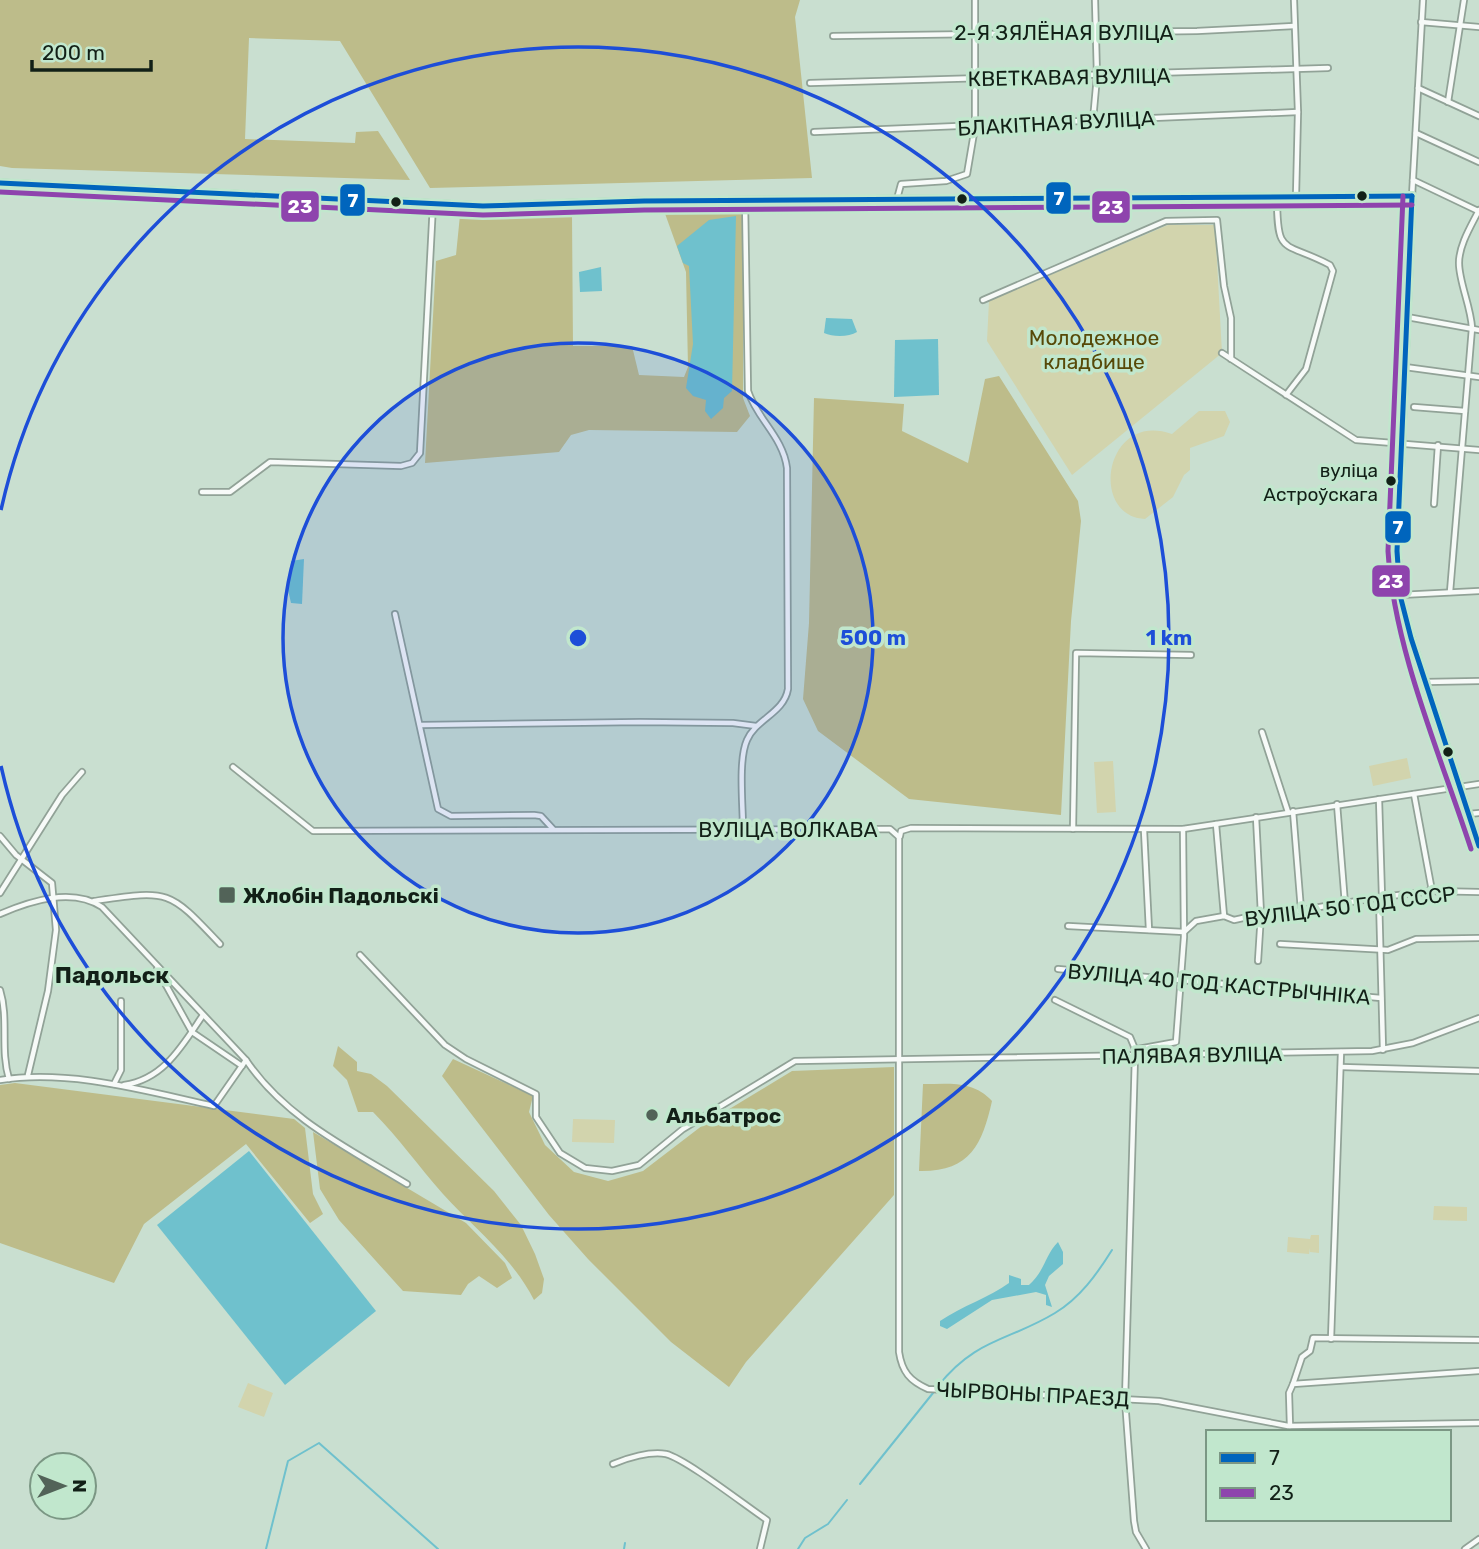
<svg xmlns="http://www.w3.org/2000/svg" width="1479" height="1549" font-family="Rubik,sans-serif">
<rect width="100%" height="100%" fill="#c9dfd0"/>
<g fill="#d2d4ad">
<path d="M 1168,225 L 1215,225 L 1222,353 L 1072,475 L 987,341 L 989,301 Z"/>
<path d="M 1199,411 L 1225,411 L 1230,422 L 1224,436 L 1190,448 L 1190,470 L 1184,475 L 1173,497 L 1145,519 C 1088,516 1105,410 1172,434 Z"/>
<path d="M 1407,758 L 1411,778 L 1373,786 L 1369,766 Z"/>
<path d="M 1113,761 L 1116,812 L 1097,813 L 1094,762 Z"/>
<path d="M 573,1119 L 615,1120 L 614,1143 L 572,1142 Z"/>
<path d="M 1434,1206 L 1467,1207 L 1467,1221 L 1433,1220 Z"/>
<path d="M 1311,1235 L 1319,1235 L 1319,1253 L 1310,1252 L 1310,1248 L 1309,1254 L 1287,1252 L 1288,1237 L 1310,1239 Z"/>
<path d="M 248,1383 L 273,1393 L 264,1417 L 238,1407 Z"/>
</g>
<g fill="#bdbc8a">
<path d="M 0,0 L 800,0 L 795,17 L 812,178 L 430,188 L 340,41 L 249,38 L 245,139 L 355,143 L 356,132 L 378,131 L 410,180 L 12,168 L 0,166 Z"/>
<path d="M 743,207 L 743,398 L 750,416 L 737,432 L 589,430 L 571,435 L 559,452 L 425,463 L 436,261 L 456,255 L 460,215 L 568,211 L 572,216 L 573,346 L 632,346 L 639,375 L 684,377 L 688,367 L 686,272 L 663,208 Z"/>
<path d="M 999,376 L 1078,501 L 1081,521 L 1071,621 L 1061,815 L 909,799 L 818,731 L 803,699 L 809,623 L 814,398 L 904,404 L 902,431 L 968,463 L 985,379 Z"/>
<path d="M 338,1046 L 357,1062 L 357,1071 L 371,1074 L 387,1086 L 494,1191 L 521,1225 L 535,1254 L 544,1279 L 542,1293 L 534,1300 C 512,1257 475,1229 443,1194 C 419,1167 399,1138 373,1112 L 358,1112 L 347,1080 L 333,1066 Z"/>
<path d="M 453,1059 L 533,1096 L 529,1112 L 545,1145 L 574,1172 L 608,1181 L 643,1171 L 703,1125 L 792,1071 L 894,1067 L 894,1195 L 746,1362 L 729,1387 L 671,1342 L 588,1259 L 549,1215 L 442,1076 Z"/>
<path d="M 15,1083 L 294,1119 L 305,1128 L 313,1194 L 323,1214 L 310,1223 L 246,1144 L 144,1224 L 114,1283 L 0,1243 L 0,1085 Z"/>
<path d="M 923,1084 C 949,1084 973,1080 992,1101 C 982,1145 970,1172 919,1171 Z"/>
<path d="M 313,1132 L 466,1223 L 505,1263 L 512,1278 L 497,1288 L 479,1276 L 468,1284 L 461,1295 L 403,1291 L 339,1220 L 320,1189 Z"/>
</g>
<g fill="#6fc1cd">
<path d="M 736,216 L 732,391 L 724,398 L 723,408 L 711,419 L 705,411 L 706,400 L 693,396 L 686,388 L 693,344 L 689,266 L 683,263 L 677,246 L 709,220 Z"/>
<path d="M 601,267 L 602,291 L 580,292 L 579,272 Z"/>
<path d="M 826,318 L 852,319 L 857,332 C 849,337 833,337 824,333 Z"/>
<path d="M 938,339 L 939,395 L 894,397 L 895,340 Z"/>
<path d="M 304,559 L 302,604 L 291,603 L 288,590 L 291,561 Z"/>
<path d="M 249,1151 L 376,1311 L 285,1385 L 157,1225 Z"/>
<path d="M 1058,1242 L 1063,1252 L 1063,1264 L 1049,1276 L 1045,1285 L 1052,1307 L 1046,1305 L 1046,1295 L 1036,1292 L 992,1300 L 947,1329 L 940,1326 L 940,1321 C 962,1306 990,1297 1009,1283 L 1009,1275 L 1021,1279 L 1021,1285 L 1029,1285 C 1045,1271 1045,1255 1058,1242 Z"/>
</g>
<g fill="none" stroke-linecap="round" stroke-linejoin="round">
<g stroke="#6fc1cd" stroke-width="2">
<path d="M 938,1386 C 976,1338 1009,1341 1055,1313 C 1080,1298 1097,1274 1112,1250"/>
<path d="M 860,1484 L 933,1393"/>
<path d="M 266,1549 L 288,1461 L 319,1443 L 438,1549"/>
<path d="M 624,1549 L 625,1543"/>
<path d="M 798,1549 L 805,1538 L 828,1524 L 847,1500"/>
</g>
<g stroke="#91a297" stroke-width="8">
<g id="minor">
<path d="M 1294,0 L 1298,112 L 1296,196"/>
<path d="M 1421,22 L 1479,27"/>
<path d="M 833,36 L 1197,31 L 1294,26"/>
<path d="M 810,83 L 1328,68"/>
<path d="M 1418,88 L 1479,116"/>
<path d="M 1448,102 L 1464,0"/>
<path d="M 1093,120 L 1097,76 L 1095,0"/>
<path d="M 814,132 L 1298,112"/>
<path d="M 1416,133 L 1479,162"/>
<path d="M 1413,180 L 1478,211"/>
<path d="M 1277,196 C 1277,258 1283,240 1330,265 L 1333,271 L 1306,369 L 1286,395"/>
<path d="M 1412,196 L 1423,0"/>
<path d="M 897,199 L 901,184 L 946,181 L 967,174 L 975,127 L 975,0"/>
<path d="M 983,300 L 1166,221 L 1217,220 L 1224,286 L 1231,318 L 1231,359"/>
<path d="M 1407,317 L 1479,330"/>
<path d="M 1222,353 L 1356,440 L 1479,450"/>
<path d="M 1405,367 L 1479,377"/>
<path d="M 1414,407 L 1465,411"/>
<path d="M 202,492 L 230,492 L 270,462 L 401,466 L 412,463 L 420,453 L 433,204"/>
<path d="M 1434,504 L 1438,445"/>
<path d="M 1450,592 L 1472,328 C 1471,307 1459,282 1459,263 C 1459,245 1471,226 1479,210"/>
<path d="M 1400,595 L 1479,591"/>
<path d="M 395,614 L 438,809 L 451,816 L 534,815 L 541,816 L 553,829"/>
<path d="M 1425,682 L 1479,681"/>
<path d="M 421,725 L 640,722 L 733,723 L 756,726"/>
<path d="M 1262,732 L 1288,812"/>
<path d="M 233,767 L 313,831 L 890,829 L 899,837"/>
<path d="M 1414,794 L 1432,891"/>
<path d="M 1379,799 L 1382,897"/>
<path d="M 1337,804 L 1345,904"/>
<path d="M 1293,811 L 1301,910"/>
<path d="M 1469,814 L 1479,813"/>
<path d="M 1256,817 L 1261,914 L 1258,961"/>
<path d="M 1216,824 L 1224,916"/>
<path d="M 743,829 C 743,805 738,760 747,740 C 756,719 784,713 788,689 L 787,468 C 783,437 757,419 748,391 L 745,200"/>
<path d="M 1073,829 L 1076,653 L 1191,655"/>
<path d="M 1144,830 L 1149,930"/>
<path d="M 0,836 L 16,855 L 52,883 L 56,930 L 48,991 L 28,1075"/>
<path d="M 900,836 L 901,831 L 911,828 L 1183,829 L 1479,784"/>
<path d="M 899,837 L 899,1352 C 902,1372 910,1381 928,1389 L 1159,1401 L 1288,1426 L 1479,1423"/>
<path d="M 0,893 L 62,795 L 82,772"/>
<path d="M 1379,898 L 1383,1050"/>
<path d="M 94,901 C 170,890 168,889 220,944"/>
<path d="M 0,914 C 30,901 72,887 102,907 L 246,1060 C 285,1118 348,1148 407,1184"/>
<path d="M 1068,926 L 1184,932 L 1196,921 L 1224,916 L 1234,920 L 1261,914 L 1275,919 L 1301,910 L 1382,897 L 1432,891 L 1479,892"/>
<path d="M 1280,944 L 1388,950 L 1416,939 L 1479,938"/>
<path d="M 360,955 L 445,1045 L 466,1059 L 536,1094 L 536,1117 L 560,1153 L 585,1168 L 612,1171 L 639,1165 L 683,1129 L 795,1061 L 1372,1051 L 1413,1043 L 1479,1018"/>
<path d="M 157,969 L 192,1032 L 242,1066"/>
<path d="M 1058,969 L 1381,998"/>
<path d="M 0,990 C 9,1019 0,1049 9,1079"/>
<path d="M 1055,1000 L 1130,1037 L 1138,1056"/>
<path d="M 1138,1049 L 1176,1042 L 1184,937 L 1183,829"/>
<path d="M 1135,1056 L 1125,1400 L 1134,1521 L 1136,1532 L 1146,1549"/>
<path d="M 1341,1067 L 1479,1071"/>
<path d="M 0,1080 C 70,1069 145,1091 214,1106 L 246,1060"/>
<path d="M 114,1084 L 121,1070 L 121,1001"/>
<path d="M 124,1085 C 164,1079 182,1046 203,1015"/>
<path d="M 1331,1339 L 1341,1052"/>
<path d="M 1293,1384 L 1302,1357 L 1310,1351 L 1313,1338 L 1479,1340"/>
<path d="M 1290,1426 L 1289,1393 L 1293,1384 L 1479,1371"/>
<path d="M 613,1464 C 627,1458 650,1451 666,1454 C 686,1459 746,1506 767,1520 L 760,1549"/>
<path d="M 1465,1549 L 1479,1539"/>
</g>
</g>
<g stroke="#91a297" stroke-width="9">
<path id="major" d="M 0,183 L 483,206 L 644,201 L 1412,196 L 1397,551 L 1400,595 L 1411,638 L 1479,846"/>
</g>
<use href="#minor" stroke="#f7faf8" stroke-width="4.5"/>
<use href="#major" stroke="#f7faf8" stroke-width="5"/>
<g stroke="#c1e7cd" stroke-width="10">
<g id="bus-1">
<path d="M 0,183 L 483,206 L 644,201 L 1412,196"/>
<path d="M 1412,196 L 1397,551 L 1400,595 L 1411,638 L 1479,846"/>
</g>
</g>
<g stroke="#c1e7cd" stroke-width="10">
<g id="bus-2">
<path d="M 0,192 L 483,215 L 644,210 L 1412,205"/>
<path d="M 1403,196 L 1388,551 C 1394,649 1440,754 1471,849"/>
</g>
</g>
<use href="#bus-1" stroke="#0065bd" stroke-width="5"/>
<use href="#bus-2" stroke="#8e44ad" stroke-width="5"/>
</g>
<circle cx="578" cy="638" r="295" fill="#1d4ed8" fill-opacity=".12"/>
<g fill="none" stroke="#1d4ed8" stroke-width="3.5">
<circle cx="578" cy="638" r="295"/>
<path d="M1 510A591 591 0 1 1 1 766"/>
</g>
<g fill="#122017" stroke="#c1e7cd" stroke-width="2.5">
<circle cx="1362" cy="196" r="6"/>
<circle cx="962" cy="199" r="6"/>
<circle cx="396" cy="202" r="6"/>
<circle cx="1391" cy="481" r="6"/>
<circle cx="1448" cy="752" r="6"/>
</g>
<g fill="#526358" stroke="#c1e7cd" stroke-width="2.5">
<rect x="218" y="886" width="18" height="18" rx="3.5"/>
<circle cx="652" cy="1115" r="7"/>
</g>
<g text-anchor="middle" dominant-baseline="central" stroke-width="7" stroke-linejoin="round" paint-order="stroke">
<g font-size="19" fill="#122017" stroke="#c1e7cd" text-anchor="end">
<text x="1378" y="470">вуліца<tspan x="1378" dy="24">Астроўскага</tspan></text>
</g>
<g font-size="21" fill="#122017" stroke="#c1e7cd">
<text x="1064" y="32">2-Я ЗЯЛЁНАЯ ВУЛІЦА</text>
<text transform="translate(1069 77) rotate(-1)">КВЕТКАВАЯ ВУЛІЦА</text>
<text transform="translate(1056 123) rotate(-3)">БЛАКІТНАЯ ВУЛІЦА</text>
<text x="788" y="829">ВУЛІЦА ВОЛКАВА</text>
<text transform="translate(1350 906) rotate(-7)">ВУЛІЦА 50 ГОД СССР</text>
<text transform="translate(1219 984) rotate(5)">ВУЛІЦА 40 ГОД КАСТРЫЧНІКА</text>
<text transform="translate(1192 1055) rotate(-1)">ПАЛЯВАЯ ВУЛІЦА</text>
<text transform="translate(1033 1394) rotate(3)">ЧЫРВОНЫ ПРАЕЗД</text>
</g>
<g font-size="21" fill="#574908" stroke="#c1e7cd">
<text x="1094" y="337">Молодежное<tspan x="1094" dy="24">кладбище</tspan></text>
</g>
<g font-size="21" font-weight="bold" fill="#122017" stroke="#c1e7cd" text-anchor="start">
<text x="243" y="895">Жлобін Падольскі</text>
<text x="666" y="1115">Альбатрос</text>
</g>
<g font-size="23" font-weight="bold" fill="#122017" stroke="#c1e7cd">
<text x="112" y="975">Падольск</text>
</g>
</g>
<circle cx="578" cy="638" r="10" fill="#1d4ed8" stroke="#c1e7cd" stroke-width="3.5"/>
<g font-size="21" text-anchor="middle" font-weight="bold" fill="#1d4ed8" stroke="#c1e7cd" stroke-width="7" stroke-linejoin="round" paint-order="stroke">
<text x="873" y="645">500 m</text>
<text x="1169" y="645">1 km</text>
</g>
<g stroke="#c1e7cd" stroke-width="2.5">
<rect x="1045" y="181" width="27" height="34" rx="7" fill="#0065bd"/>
<rect x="339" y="183" width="27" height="34" rx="7" fill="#0065bd"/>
<rect x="280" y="190" width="40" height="33" rx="7" fill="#8e44ad"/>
<rect x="1091" y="190" width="40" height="34" rx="7" fill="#8e44ad"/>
<rect x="1384" y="510" width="28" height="34" rx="7" fill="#0065bd"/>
<rect x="1371" y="564" width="40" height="34" rx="7" fill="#8e44ad"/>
</g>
<g font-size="19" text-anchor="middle" font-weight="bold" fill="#fff">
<text x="1059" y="205">7</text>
<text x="353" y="207">7</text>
<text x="300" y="213">23</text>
<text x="1111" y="214">23</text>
<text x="1398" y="534">7</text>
<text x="1391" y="588">23</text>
</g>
<rect x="1206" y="1430" width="245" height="91" fill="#c1e7cd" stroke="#7b9784" stroke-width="2"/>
<rect x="1220" y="1453" width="35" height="10" fill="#0065bd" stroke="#7b9784" stroke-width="2"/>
<text x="1269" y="1465" font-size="21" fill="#122017">7</text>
<rect x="1220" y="1488" width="35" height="10" fill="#8e44ad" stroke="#7b9784" stroke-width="2"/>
<text x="1269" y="1500" font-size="21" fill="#122017">23</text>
<g transform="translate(63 1486) rotate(90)"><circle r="33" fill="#c1e7cd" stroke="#7b9784" stroke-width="2"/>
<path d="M0-5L12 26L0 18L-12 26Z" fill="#526358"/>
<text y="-10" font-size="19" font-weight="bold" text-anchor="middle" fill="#122017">N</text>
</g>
<path d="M32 60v10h119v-10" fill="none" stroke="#122017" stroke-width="3.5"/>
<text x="42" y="60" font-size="21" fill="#122017" stroke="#c1e7cd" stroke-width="5" paint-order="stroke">200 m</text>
</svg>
